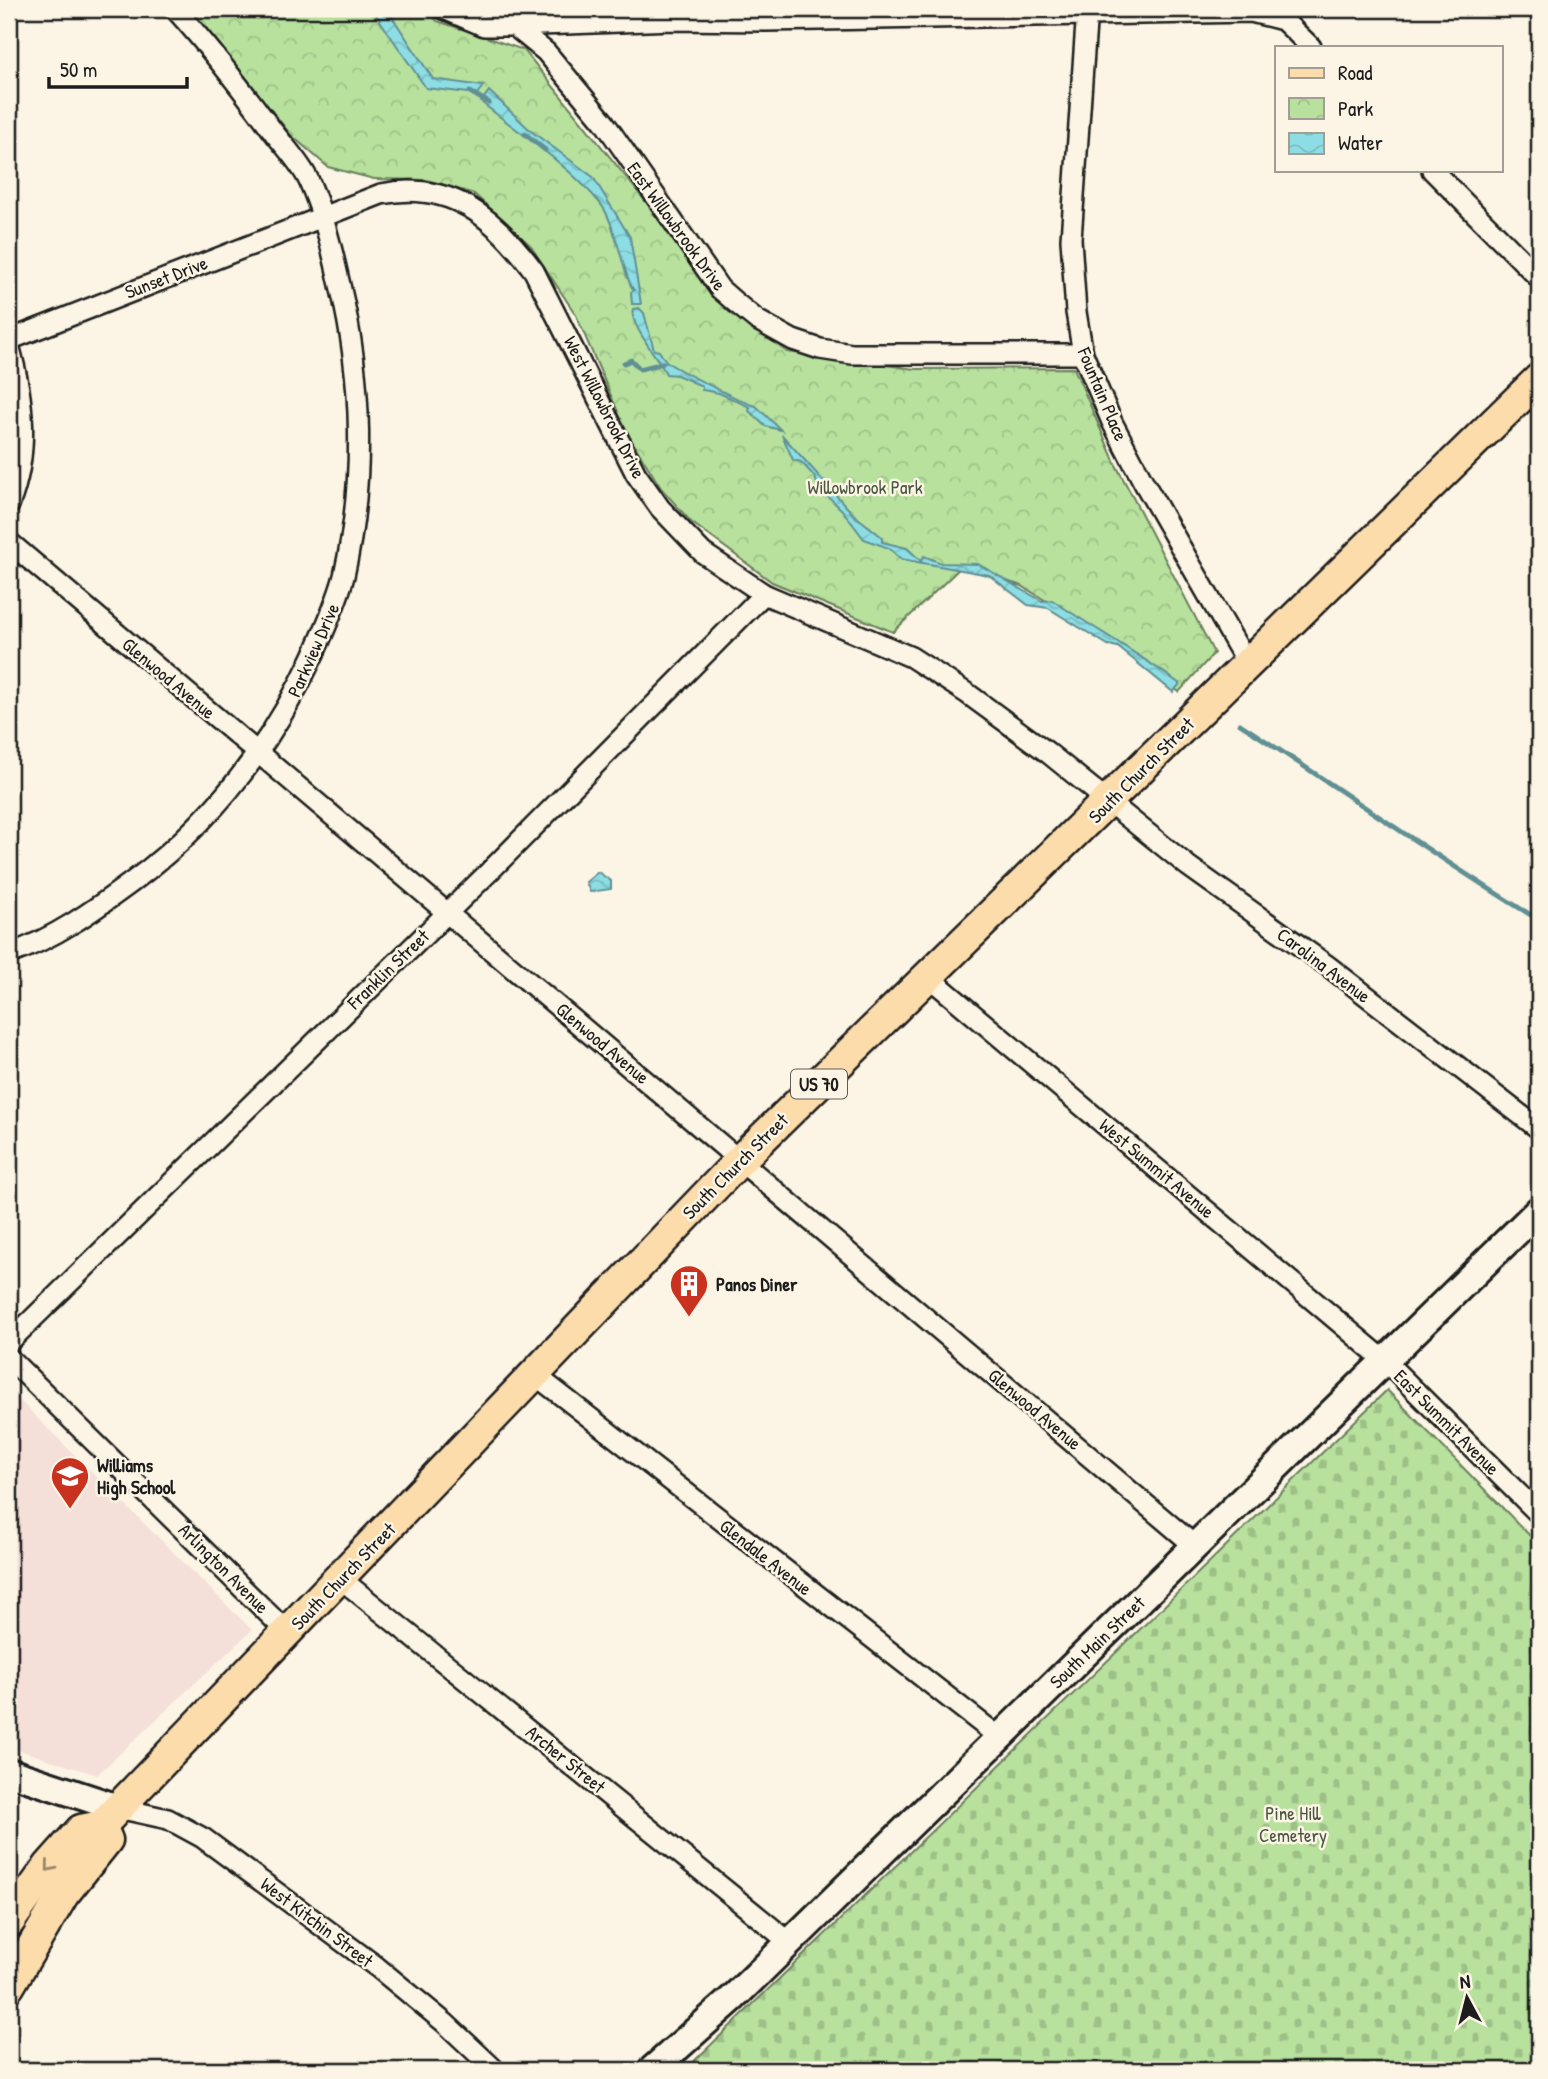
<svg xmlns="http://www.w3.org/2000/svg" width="1548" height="2079" font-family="'Patrick Hand',sans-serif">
<defs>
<pattern id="cemetery-stones" width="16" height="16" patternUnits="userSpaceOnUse" patternTransform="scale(1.75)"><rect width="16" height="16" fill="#b7e19d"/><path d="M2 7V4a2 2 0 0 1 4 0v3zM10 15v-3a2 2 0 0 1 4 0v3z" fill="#9dc087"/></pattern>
<pattern id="park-crowns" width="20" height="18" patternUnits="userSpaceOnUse" patternTransform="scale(1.75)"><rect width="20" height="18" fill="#b7e19d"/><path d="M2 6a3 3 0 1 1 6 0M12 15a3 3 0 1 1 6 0" fill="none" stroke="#9dc087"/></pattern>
<pattern id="water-waves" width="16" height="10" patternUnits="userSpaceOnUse" patternTransform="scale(1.75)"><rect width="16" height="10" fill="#8ddee4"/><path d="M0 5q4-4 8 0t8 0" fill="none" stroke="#79bec3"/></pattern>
</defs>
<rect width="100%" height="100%" fill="#fcf5e5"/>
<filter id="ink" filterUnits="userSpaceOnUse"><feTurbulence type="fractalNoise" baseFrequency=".0143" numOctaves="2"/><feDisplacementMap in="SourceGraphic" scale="14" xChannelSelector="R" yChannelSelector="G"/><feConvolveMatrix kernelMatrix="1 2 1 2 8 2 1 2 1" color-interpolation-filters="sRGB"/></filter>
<g filter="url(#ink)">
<path fill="#f5dfd9" d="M 9,1390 L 252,1630 L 97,1775 L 9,1747 Z"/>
<path fill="url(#cemetery-stones)" stroke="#6a7e5c" stroke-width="2" d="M 1387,1390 L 1539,1545 L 1539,2070 L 685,2070 Z"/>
<path fill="url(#park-crowns)" stroke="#6a7e5c" stroke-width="2" d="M 191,9 L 425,9 L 437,21 L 524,50 L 659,218 L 711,296 L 787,352 L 915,369 L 1074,368 L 1116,465 L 1214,653 L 1179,692 L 1107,639 L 1022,586 L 961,567 L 893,632 L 772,582 L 691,522 L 661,488 L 627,433 L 576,315 L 530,245 L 474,194 L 427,180 L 374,179 L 328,167 L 291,135 Z"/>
<g fill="url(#water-waves)" stroke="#609094" stroke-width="2">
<path d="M 372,9 L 387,9 L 433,79 L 483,86 L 477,94 L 426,88 Z"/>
<path d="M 489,91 L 531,131 L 593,177 L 630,237 L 641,304 L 632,304 L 631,292 L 634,290 C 625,283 616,222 600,203 C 566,163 522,135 481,102 Z"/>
<path d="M 639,308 L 644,313 L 654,350 L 659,351 C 662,356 665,361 670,364 C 680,371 750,406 756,406 L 781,430 L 765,426 L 749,411 L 750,407 L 719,393 L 702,390 L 702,386 L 677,375 L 666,374 C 660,360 628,323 633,309 Z"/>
<path d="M 782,435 L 853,514 L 882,537 L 882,542 L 907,548 L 921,561 L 924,556 L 941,563 L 978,564 L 1042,601 L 1052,600 C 1095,629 1138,653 1180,684 L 1173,692 L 1118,647 L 1108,645 L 1048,608 L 1028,605 L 989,575 L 901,559 L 889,548 L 864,539 L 842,510 L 818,487 L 815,477 L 801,462 L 793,460 Z"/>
<path d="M 598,872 L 611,881 L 611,889 L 590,892 L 586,882 Z"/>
</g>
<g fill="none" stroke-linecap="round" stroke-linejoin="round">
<g stroke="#609094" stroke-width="5">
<path d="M 470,92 L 489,103"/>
<path d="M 525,134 L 545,150"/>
<path d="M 624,363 L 631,360 L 640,369 L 663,363"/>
<path d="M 1240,724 C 1340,789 1437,858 1539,920"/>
</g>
<g stroke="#1c1c1c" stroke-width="24">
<g id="street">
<path d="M 444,9 L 484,26 L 514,26 L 546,52 L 604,122 L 720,289 L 736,303 L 757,320 L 793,340 L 820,349 L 852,354 L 1083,354"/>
<path d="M 510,9 L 514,26 L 673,20 L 766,21 L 1251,12 L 1283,20 L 1311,47"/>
<path d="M 1087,9 L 1071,239 L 1076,312 L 1083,354 L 1112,422 L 1144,483 L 1248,665"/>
<path d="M 1432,170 L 1539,278"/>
<path d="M 9,340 L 381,194 C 451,180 495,218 534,271 L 636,474 L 660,508 L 703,553 L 764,594 L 911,657 L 968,694 L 1047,752 L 1188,866 L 1328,966 L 1539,1129"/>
<path d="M 9,345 C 24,399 30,452 9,505"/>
<path d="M 9,542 L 1195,1546"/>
<path d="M 9,954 C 54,939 94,910 132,882 C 212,823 271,746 313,656 C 324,631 337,603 344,576 C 365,481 363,380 340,285 C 332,249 324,215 309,181 C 301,163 284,146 272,130 C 241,88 210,48 175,9"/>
<path d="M 930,978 L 1384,1360 L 1539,1514"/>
<path d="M 9,1342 L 489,872 L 764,594"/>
<path d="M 9,1358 L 288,1633"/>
<path d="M 534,1374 L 999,1737"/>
<path d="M 341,1579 L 788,1941"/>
<path d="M 118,1808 L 168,1819 L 203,1838 L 377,1967 L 445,2023 L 495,2070"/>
</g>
</g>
<g stroke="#1c1c1c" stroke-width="32">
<g id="secondary">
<path d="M 9,1772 L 118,1808"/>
<path d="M 652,2070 L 734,1997 L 1539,1210"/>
</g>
</g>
<g stroke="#1c1c1c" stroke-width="35">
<g id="primary">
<path d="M 9,1922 L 49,1866 L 81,1830 L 101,1826 L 118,1808 L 741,1159 L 1539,379"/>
<path d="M 9,1986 L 63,1895 L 107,1840 L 101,1826"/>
</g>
</g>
<use href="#street" stroke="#fcf5e5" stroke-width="19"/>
<use href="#secondary" stroke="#fcf5e5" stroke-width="26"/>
<use href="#primary" stroke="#fddcac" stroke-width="30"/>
</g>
<defs><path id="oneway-chevron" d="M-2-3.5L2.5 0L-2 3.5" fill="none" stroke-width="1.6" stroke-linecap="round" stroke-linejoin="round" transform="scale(1.75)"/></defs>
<use stroke="#98866b" href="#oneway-chevron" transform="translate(50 1867) rotate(129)"/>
</g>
<defs>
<g id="building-pin" transform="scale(2.0125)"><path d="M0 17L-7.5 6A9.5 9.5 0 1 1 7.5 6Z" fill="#c8321e" stroke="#fcf5e5"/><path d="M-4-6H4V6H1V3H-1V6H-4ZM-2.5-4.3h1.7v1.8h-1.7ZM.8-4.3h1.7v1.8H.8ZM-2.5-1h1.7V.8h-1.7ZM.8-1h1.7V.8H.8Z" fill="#fff"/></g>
<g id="school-pin" transform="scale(2.0125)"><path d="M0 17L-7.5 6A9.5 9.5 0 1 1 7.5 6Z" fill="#c8321e" stroke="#fcf5e5"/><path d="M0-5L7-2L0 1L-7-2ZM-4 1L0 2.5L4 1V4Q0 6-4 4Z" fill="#fff"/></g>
</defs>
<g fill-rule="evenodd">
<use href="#building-pin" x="689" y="1284"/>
<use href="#school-pin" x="70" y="1476"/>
</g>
<g text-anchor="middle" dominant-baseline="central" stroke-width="5" stroke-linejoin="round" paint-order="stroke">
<rect fill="#fcf5e5" stroke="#5f5d58" stroke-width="2" x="791" y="1069.5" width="56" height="29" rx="5"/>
<g font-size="18" font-weight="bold" fill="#1c1c1c">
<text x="819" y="1084">US 70</text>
</g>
<g font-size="19" fill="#1c1c1c" stroke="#fcf5e5">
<text transform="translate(677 226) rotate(54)">East Willowbrook Drive</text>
<text transform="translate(166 277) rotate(-21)">Sunset Drive</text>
<text transform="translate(1103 394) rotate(67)">Fountain Place</text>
<text transform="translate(605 407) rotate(63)">West Willowbrook Drive</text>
<text transform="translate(313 650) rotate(-66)">Parkview Drive</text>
<text transform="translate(169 678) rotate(40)">Glenwood Avenue</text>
<text transform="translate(1141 770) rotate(-45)">South Church Street</text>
<text transform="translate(1324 965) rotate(37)">Carolina Avenue</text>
<text transform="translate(388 969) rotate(-44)">Franklin Street</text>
<text transform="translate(603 1043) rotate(40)">Glenwood Avenue</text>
<text transform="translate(735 1166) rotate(-45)">South Church Street</text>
<text transform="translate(1157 1168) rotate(40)">West Summit Avenue</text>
<text transform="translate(1035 1409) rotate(40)">Glenwood Avenue</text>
<text transform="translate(1447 1422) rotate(45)">East Summit Avenue</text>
<text transform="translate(766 1557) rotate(38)">Glendale Avenue</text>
<text transform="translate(224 1568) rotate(45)">Arlington Avenue</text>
<text transform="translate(343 1576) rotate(-46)">South Church Street</text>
<text transform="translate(1097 1642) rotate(-44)">South Main Street</text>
<text transform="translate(566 1759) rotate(39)">Archer Street</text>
<text transform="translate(317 1922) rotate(37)">West Kitchin Street</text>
</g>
<g font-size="19" fill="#4a5743" stroke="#fcf5e5">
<text x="865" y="487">Willowbrook Park</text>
<text x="1293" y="1813">Pine Hill<tspan x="1293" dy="22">Cemetery</tspan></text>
</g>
<g font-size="19" font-weight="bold" fill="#1c1c1c" stroke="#fcf5e5" text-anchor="start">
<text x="716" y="1284">Panos Diner</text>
<text x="97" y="1465">Williams<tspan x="97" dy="22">High School</tspan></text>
</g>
</g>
<rect width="1548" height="2079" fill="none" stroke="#fcf5e5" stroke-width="35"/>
<rect x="18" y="18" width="1513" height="2044" fill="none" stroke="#1c1c1c" stroke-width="2.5" filter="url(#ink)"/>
<rect x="1275" y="46" width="228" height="126" fill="#fcf5e5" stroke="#a29e95" stroke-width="2"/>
<rect x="1289" y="68" width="35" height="10" fill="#fddcac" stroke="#a29e95" stroke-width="2"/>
<text x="1338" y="80" font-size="21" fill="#1c1c1c">Road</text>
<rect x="1289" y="98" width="35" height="21" fill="url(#park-crowns)" stroke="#a29e95" stroke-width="2"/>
<text x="1338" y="116" font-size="21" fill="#1c1c1c">Park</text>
<rect x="1289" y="133" width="35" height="21" fill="url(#water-waves)" stroke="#a29e95" stroke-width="2"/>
<text x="1338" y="150" font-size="21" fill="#1c1c1c">Water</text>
<g transform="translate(1467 1998) rotate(353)" stroke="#fcf5e5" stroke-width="5" paint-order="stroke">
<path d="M0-5L12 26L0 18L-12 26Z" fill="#1c1c1c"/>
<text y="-10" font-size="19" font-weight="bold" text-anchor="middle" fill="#1c1c1c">N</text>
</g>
<path d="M49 77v10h138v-10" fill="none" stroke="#1c1c1c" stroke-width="3.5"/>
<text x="60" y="77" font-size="21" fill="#1c1c1c" stroke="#fcf5e5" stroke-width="5" paint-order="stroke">50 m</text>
</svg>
